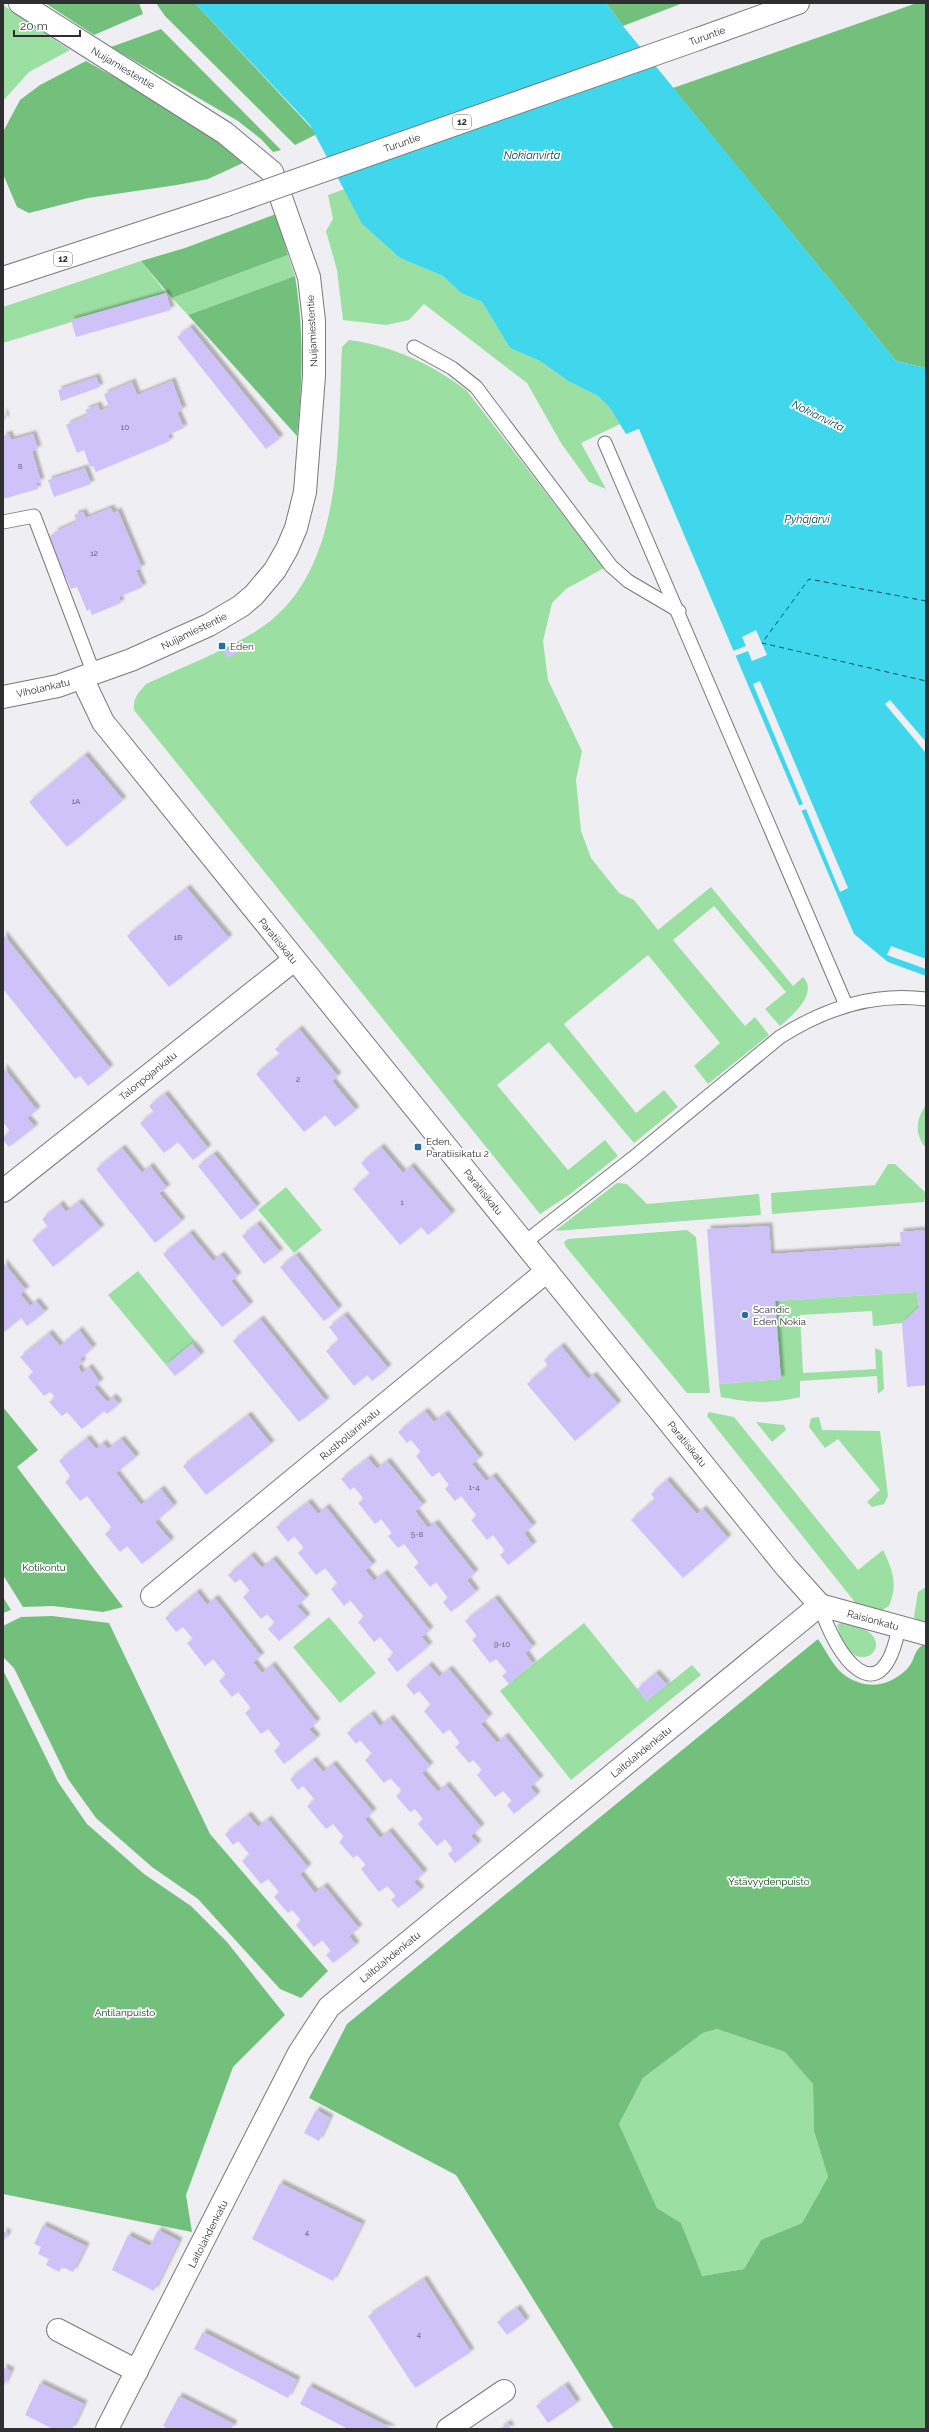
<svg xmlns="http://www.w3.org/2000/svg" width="929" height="2432" font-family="Raleway,sans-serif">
<defs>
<filter id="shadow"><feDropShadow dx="3.5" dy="-3.5" stdDeviation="1" flood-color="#0004"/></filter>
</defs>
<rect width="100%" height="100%" fill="#efeff3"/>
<g fill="#9cdfa2">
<path d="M 3,5 L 70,50 L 29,72 L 3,101 Z"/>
<path d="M 345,189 L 362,224 L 400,258 L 443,276 L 461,293 L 482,302 L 510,348 L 540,361 L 568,381 L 598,396 L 610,408 L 620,424 L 581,443 L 606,489 L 589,482 L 561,443 L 527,383 L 424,304 L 409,320 L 386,325 L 343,320 L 337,270 L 326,231 L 333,219 L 328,195 Z"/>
<path d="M 288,255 L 295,276 L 188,315 L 172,298 Z"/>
<path d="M 141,261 L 166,293 L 3,343 L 3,307 Z"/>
<path d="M 349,340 C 393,346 432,364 467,391 L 604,568 L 566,589 L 552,603 L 543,641 L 548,680 L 582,751 L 576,780 L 581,831 L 591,858 L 619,893 L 634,900 L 658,930 L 711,887 L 793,986 L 803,977 C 819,993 792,1016 780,1026 L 765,1009 L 786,992 L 714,906 L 673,940 L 745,1026 L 755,1017 L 769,1035 L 708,1084 L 694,1066 L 720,1043 L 648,955 L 564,1024 L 636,1113 L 664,1090 L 678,1107 L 634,1143 L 549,1042 L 497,1085 L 568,1170 L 605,1140 L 618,1156 L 569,1195 L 540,1214 L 134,710 C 133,698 138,693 146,684 C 181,668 219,653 253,633 C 347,578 337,441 342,347 Z"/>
<path d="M 926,1105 L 926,1148 C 914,1134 916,1119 926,1105 Z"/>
<path d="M 888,1164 L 895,1164 L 926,1193 L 924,1202 L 772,1214 L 771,1193 L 875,1185 Z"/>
<path d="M 617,1183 L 627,1184 L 647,1204 L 759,1194 L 761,1215 L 555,1231 Z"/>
<path d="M 286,1187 L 322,1230 L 294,1253 L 258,1210 Z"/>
<path d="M 687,1230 L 696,1237 L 710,1393 L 687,1393 L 566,1247 L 564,1242 L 568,1239 Z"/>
<path d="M 138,1271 L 195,1341 L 166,1365 L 108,1295 Z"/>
<path d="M 917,1292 L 919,1307 L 902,1323 L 873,1326 L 872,1311 L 800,1315 L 803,1373 L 876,1369 L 875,1348 L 882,1351 L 884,1389 L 878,1394 L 877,1376 L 800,1381 L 800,1397 C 771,1404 751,1403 721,1397 L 719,1384 L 781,1379 L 775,1301 Z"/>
<path d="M 709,1412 L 734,1417 L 858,1570 L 883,1550 C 893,1571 898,1584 889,1606 L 881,1611 L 858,1606 L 707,1416 Z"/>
<path d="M 819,1417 L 822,1430 L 880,1431 L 888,1496 L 884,1504 L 872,1507 L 867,1502 L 880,1490 L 838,1439 L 825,1448 L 809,1427 L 811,1418 Z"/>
<path d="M 756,1422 L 784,1425 L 786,1430 L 772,1442 Z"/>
<path d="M 926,1587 L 926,1625 L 918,1623 L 914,1617 L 918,1592 Z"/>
<path d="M 329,1617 L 376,1673 L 340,1703 L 293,1647 Z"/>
<path d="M 842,1622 C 848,1624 856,1625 862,1628 C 900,1646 851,1685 837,1625 Z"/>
<path d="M 584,1623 L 647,1701 L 692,1665 L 701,1675 L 571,1780 L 500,1691 Z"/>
<path d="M 717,2029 L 785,2052 L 813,2084 L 814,2131 L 828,2177 L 802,2223 L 761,2240 L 744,2269 L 701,2276 L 681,2223 L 657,2208 L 619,2124 L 643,2078 L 703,2033 Z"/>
</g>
<g fill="#72c07b" fill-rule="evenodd">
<path d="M 45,3 L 139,3 L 143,14 L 94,35 Z"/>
<path d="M 156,3 L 195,3 L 317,134 L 295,145 L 165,16 Z"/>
<path d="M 606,3 L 683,3 L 623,26 Z"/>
<path d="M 917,3 L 926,3 L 926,368 L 896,361 L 673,88 Z"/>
<path d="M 161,29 L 281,150 L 273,152 L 261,139 L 238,121 L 111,47 Z"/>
<path d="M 86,61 C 140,92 197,121 245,162 L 208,179 L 177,185 L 88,198 L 29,213 L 17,207 L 3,174 L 4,130 L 20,100 L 40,85 Z"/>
<path d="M 276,214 L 288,255 L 172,298 L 141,261 L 185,248 Z"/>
<path d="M 295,276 C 304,332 303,380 297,436 L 188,315 Z"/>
<path d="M 3,1407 L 38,1450 L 17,1467 L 123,1607 L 103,1612 L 53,1606 L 23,1607 L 3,1575 Z"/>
<path d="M 3,1597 L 11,1610 L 3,1613 Z"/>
<path d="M 52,1616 L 109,1623 L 210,1834 L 328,1971 L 301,1998 L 280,1989 L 198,1899 L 152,1867 L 96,1818 L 68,1779 L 14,1668 L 3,1657 L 3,1626 L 21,1617 Z"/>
<path d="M 818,1639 C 825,1649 833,1666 843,1674 C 864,1690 888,1688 907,1669 C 916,1660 912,1650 926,1643 L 926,2429 L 614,2429 L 456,2175 L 309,2098 L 347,2024 ZM 717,2029 L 785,2052 L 813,2084 L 814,2131 L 828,2177 L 802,2223 L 761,2240 L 744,2269 L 702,2276 L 681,2223 L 657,2208 L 619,2124 L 643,2078 L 703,2033 Z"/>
<path d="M 3,1670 L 58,1782 L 87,1824 L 144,1874 L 191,1906 L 227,1942 L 285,2015 L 233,2067 L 186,2195 L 192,2232 L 3,2194 Z"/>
</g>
<path fill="#40d7ed" d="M 195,3 L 606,3 L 623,26 L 896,361 L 926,368 L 926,976 L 888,962 L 854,934 L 639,429 L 626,434 L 610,408 L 598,396 L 568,381 L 540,361 L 510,348 L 482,302 L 461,293 L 443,276 L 400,258 L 362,224 L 310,125 Z"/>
<g fill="#efeff3">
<path d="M 638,429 L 733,651 L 746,646 L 742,637 L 756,630 L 767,655 L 752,661 L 748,651 L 735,656 L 748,687 L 746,688 L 637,432 L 625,435 Z"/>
<path d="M 760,681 L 848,888 L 840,892 L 806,809 L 798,812 L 796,807 L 803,804 L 753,684 Z"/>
<path d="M 890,700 L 926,742 L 926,753 L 885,704 Z"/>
<path d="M 891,946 L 926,959 L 926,969 L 887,955 Z"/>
</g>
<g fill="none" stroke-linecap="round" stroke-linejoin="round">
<path stroke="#024750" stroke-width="1" stroke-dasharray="5 4" stroke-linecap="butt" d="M 926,601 L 809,579 L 762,643 L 926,681"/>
</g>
<g fill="#cec2f8" filter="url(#shadow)">
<path d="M 166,293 L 171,310 L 76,337 L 71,320 Z"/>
<path d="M 190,327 L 280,438 L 266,449 L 177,337 Z"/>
<path d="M 96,377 L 100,387 L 61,401 L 58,390 Z"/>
<path d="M 172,381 L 183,410 L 177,412 L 184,428 L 168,435 L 170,441 L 96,472 L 93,466 L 90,467 L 84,450 L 77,453 L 66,425 L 88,415 L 85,410 L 98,405 L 100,411 L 109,407 L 104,394 L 132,382 L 137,395 Z"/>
<path d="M 3,410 L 6,419 L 3,420 Z"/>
<path d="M 9,434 L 11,440 L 33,434 L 38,449 L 32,451 L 41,482 L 36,483 L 38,489 L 3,499 L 3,436 Z"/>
<path d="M 85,468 L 91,484 L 54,497 L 48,480 Z"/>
<path d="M 111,508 L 113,513 L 118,511 L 142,568 L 136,570 L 143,587 L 119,597 L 121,603 L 92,615 L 90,609 L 87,611 L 77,587 L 71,589 L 66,577 L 63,578 L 47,539 L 55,536 L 54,532 L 77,522 L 74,515 L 83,512 L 86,518 Z"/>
<path d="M 236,646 L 239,652 L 227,658 L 224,652 Z"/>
<path d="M 85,755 L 123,800 L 67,847 L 29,802 Z"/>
<path d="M 187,888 L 229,938 L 169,987 L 127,936 Z"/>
<path d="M 3,934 L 110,1068 L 88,1086 L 80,1076 L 75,1079 L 3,989 Z"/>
<path d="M 299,1029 L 338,1076 L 332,1081 L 356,1110 L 335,1127 L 325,1115 L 304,1132 L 256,1074 L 280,1054 L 275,1049 Z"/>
<path d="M 3,1067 L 37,1110 L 27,1118 L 35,1127 L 9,1147 L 3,1140 L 3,1137 L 10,1131 L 3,1122 Z"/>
<path d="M 165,1094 L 208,1148 L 193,1160 L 178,1142 L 164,1153 L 140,1123 L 154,1112 L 149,1106 Z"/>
<path d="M 381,1147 L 403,1173 L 411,1166 L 452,1214 L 428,1235 L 421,1227 L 400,1245 L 353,1189 L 370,1174 L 361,1163 Z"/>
<path d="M 122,1148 L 142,1173 L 150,1166 L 167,1188 L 159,1193 L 182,1221 L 155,1243 L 96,1169 Z"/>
<path d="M 214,1154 L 257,1207 L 241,1220 L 198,1166 Z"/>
<path d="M 79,1202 L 101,1228 L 53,1267 L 32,1240 L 48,1227 L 42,1219 L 60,1204 L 66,1212 Z"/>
<path d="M 257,1224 L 280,1252 L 264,1264 L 242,1236 Z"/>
<path d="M 769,1226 L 771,1254 L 901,1246 L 900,1232 L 926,1230 L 926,1385 L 907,1387 L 902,1323 L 919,1307 L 917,1292 L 775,1301 L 781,1379 L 719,1384 L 707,1229 Z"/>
<path d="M 190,1233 L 213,1261 L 221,1255 L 238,1276 L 231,1281 L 250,1305 L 222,1327 L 163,1254 Z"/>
<path d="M 296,1255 L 339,1309 L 324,1321 L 280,1267 Z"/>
<path d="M 3,1262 L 26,1290 L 20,1294 L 30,1306 L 36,1301 L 45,1312 L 27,1326 L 21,1318 L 3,1333 Z"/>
<path d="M 344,1315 L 388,1368 L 372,1381 L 367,1375 L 354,1386 L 326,1351 L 339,1340 L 329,1327 Z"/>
<path d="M 260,1319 L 326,1401 L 299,1422 L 233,1341 Z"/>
<path d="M 79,1330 L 93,1348 L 80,1359 L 83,1362 L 78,1367 L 82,1373 L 89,1367 L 100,1382 L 94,1387 L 107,1402 L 113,1397 L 119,1404 L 107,1414 L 104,1411 L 82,1429 L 67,1412 L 62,1416 L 49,1402 L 55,1397 L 50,1392 L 44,1396 L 28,1377 L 33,1372 L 20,1357 L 49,1333 L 60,1346 Z"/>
<path d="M 192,1344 L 201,1355 L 175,1376 L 166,1365 Z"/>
<path d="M 561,1346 L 588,1379 L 593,1375 L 618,1404 L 575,1441 L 527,1384 L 548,1366 L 544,1360 Z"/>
<path d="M 425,1411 L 434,1422 L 445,1414 L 480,1458 L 472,1464 L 486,1481 L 493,1476 L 533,1526 L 524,1533 L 533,1545 L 508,1565 L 500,1555 L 505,1551 L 493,1535 L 487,1540 L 471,1520 L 477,1516 L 461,1496 L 455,1501 L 445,1489 L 449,1485 L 439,1472 L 432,1477 L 416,1456 L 421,1452 L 411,1440 L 407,1443 L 398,1432 Z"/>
<path d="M 248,1415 L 271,1444 L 206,1495 L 183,1466 Z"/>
<path d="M 87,1438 L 96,1449 L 103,1443 L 108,1449 L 121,1439 L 136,1457 L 116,1473 L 141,1505 L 161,1489 L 174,1506 L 155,1522 L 171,1541 L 142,1564 L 127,1546 L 120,1552 L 105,1534 L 112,1528 L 87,1496 L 80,1501 L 65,1482 L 71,1477 L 59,1461 Z"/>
<path d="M 368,1458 L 377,1469 L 387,1461 L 423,1505 L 415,1511 L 428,1528 L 435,1523 L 475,1573 L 467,1580 L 476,1592 L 451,1612 L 443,1602 L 448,1598 L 436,1582 L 430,1587 L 414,1567 L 419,1563 L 404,1544 L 398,1548 L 388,1536 L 392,1533 L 381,1519 L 375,1524 L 358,1503 L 364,1499 L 354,1487 L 350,1490 L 341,1479 Z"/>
<path d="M 667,1480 L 697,1514 L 703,1509 L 728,1538 L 683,1578 L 631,1520 L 655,1499 L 651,1494 Z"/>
<path d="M 308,1502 L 318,1514 L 326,1507 L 373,1565 L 365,1570 L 374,1581 L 384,1573 L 430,1630 L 422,1637 L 429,1646 L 397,1672 L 387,1659 L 394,1654 L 380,1637 L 374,1642 L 358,1622 L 364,1617 L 350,1600 L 344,1606 L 331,1589 L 338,1584 L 325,1568 L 316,1575 L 298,1553 L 304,1548 L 294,1536 L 288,1542 L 276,1527 Z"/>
<path d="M 251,1555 L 262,1568 L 273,1559 L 306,1598 L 297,1606 L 307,1617 L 279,1641 L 268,1629 L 275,1623 L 267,1614 L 261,1619 L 243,1597 L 250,1591 L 240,1579 L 235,1583 L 228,1575 Z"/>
<path d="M 197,1592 L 207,1605 L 215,1598 L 261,1656 L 253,1662 L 262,1673 L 272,1665 L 317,1722 L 309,1729 L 317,1738 L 284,1764 L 274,1751 L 281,1745 L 268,1729 L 261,1734 L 245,1713 L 251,1708 L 238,1692 L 232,1697 L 219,1681 L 226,1675 L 213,1659 L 205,1666 L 187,1643 L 193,1639 L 183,1627 L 176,1632 L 165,1618 Z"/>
<path d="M 495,1598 L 533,1647 L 525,1653 L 533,1664 L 509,1684 L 502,1676 L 507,1672 L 496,1659 L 490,1663 L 472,1640 L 477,1636 L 465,1621 Z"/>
<path d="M 429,1665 L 439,1677 L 449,1669 L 489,1717 L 481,1724 L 497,1743 L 505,1736 L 540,1779 L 530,1787 L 537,1795 L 514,1814 L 507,1805 L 512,1801 L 503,1791 L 495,1797 L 477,1775 L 482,1770 L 473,1760 L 469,1763 L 455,1747 L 460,1743 L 449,1729 L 443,1734 L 424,1711 L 431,1705 L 419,1691 L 414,1695 L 406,1685 Z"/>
<path d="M 656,1673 L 667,1685 L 647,1701 L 637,1689 Z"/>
<path d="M 371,1714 L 380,1726 L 390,1718 L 430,1766 L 422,1773 L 438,1792 L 446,1785 L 481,1827 L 471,1836 L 478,1844 L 455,1863 L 448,1854 L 453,1850 L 445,1839 L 437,1846 L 418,1824 L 423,1819 L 415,1809 L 410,1812 L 396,1796 L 402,1791 L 390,1778 L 384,1783 L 365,1760 L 372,1754 L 360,1740 L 356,1744 L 347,1733 Z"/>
<path d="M 313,1760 L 323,1772 L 333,1764 L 373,1812 L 365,1819 L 380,1838 L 389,1831 L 424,1873 L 414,1882 L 421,1890 L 398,1908 L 391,1900 L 396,1896 L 387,1886 L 379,1892 L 361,1869 L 366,1865 L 357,1855 L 353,1858 L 339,1842 L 344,1837 L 333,1824 L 326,1829 L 307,1806 L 315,1800 L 303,1786 L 298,1790 L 290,1779 Z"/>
<path d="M 248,1815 L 258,1827 L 268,1819 L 308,1867 L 300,1874 L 315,1893 L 324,1886 L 359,1928 L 349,1936 L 356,1945 L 333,1963 L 326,1955 L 331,1951 L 322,1940 L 314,1947 L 296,1925 L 301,1920 L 292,1910 L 288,1913 L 274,1897 L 279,1892 L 268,1879 L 261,1884 L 242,1861 L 250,1855 L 238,1841 L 233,1845 L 225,1834 Z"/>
<path d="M 316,2110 L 330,2118 L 319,2141 L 304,2133 Z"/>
<path d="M 280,2183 L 362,2224 L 333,2281 L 252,2239 Z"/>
<path d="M 43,2225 L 86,2246 L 73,2272 L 62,2267 L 59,2272 L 46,2265 L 49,2259 L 38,2254 L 41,2247 L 34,2244 Z"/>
<path d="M 158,2230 L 179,2241 L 154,2291 L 112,2270 L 128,2235 L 150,2246 Z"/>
<path d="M 3,2231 L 8,2234 L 3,2242 Z"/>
<path d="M 424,2279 L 471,2352 L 415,2388 L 368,2316 Z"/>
<path d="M 517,2308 L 526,2321 L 507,2335 L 497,2322 Z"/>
<path d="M 203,2332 L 297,2380 L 288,2398 L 194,2349 Z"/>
<path d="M 3,2367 L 11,2371 L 3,2388 Z"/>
<path d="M 40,2383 L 84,2404 L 72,2429 L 53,2429 L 25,2415 Z"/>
<path d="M 565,2385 L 577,2403 L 548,2423 L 536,2406 Z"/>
<path d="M 309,2386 L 393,2429 L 348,2429 L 300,2404 Z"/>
<path d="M 179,2396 L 234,2424 L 231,2429 L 169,2429 L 163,2426 Z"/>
<path d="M 508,2423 L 511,2429 L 499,2429 Z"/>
</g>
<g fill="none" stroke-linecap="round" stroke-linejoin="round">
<g stroke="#79797d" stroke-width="15">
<g id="service">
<path d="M 414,347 L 452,368 L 476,387 L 611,566 L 628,581 L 679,611"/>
<path d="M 605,443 L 846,1005"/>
<path d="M 3,522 L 34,516 L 94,674"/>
<path d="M 524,1243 L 633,1158 L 780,1037 C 824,1009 873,992 926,999"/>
<path d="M 820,1605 C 835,1656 881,1719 899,1627"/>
</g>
</g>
<g stroke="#79797d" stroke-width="24">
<g id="minor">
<path d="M 3,1191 L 294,960"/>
<path d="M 152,1596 L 547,1271"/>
<path d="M 820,1605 L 926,1634"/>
<path d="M 58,2330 L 137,2371"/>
<path d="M 448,2429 L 504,2391"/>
</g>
</g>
<g stroke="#79797d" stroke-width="24">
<path id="tertiary" d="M 82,678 L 103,722 L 786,1567 L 820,1605 L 329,2007 L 299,2053 L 107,2429"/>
</g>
<g stroke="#79797d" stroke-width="24">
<path id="secondary" d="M 3,697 L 58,686 L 131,660 L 209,625 L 241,606 L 254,595 L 275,570 L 287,549 L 296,528 L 305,492 L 314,376 L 314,321 L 309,277 L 272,172 L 225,133 L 20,3"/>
</g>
<g stroke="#79797d" stroke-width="24">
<g id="trunk">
<path d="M 698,39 L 798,3"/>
<path d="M 3,278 L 226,205"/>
</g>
</g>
<use href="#service" stroke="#fff" stroke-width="13"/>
<use href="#minor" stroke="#fff" stroke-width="22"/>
<use href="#tertiary" stroke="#fff" stroke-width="22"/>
<use href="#secondary" stroke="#fff" stroke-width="22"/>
<use href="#trunk" stroke="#fff" stroke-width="22"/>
<g stroke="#79797d" stroke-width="24" stroke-linecap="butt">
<path id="trunk-bridge" d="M 226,205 L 698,39"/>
</g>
<use href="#trunk-bridge" stroke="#fff" stroke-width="22"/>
</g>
<g fill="#296ea3" stroke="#fff" stroke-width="1.5">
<rect x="218" y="642" width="8" height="8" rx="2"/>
<rect x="414" y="1143" width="8" height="8" rx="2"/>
<circle cx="745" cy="1315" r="4"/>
</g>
<g text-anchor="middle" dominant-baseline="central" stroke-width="3.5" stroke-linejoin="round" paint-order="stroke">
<g font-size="8" fill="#575462">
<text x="125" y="427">10</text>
<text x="20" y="466">8</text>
<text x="94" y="553">12</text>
<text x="76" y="801">1A</text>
<text x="178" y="937">1B</text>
<text x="298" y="1079">2</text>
<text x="402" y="1202">1</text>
<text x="474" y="1487">1-4</text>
<text x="417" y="1534">5-8</text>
<text x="502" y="1644">9-10</text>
<text x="307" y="2232">4</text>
<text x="419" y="2334">4</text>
</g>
<g fill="#fff" stroke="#6d6d6e" stroke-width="1">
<rect x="453" y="115" width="18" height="14" rx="3"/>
<rect x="54" y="252" width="18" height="14" rx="3"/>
</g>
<g font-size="9" font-weight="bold" fill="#2f2f30">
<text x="462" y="122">12</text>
<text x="63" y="259">12</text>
</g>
<g font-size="10" fill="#2f2f30" stroke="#fff">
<text transform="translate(707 36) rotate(-20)">Turuntie</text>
<text transform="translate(123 68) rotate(31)">Nuijamiestentie</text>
<text transform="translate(402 143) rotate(-19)">Turuntie</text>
<text transform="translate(312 331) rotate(-93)">Nuijamiestentie</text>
<text transform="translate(194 631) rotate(-26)">Nuijamiestentie</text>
<text transform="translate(43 688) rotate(-13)">Viholankatu</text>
<text transform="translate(278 941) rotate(51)">Paratiisikatu</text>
<text transform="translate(148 1076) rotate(-39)">Talonpojankatu</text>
<text transform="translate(483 1192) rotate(51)">Paratiisikatu</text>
<text transform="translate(350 1434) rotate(-40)">Rusthollarinkatu</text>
<text transform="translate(687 1444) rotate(51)">Paratiisikatu</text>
<text transform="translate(873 1620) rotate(15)">Raisionkatu</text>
<text transform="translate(641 1752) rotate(-39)">Laitolahdenkatu</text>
<text transform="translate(390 1957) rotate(-39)">Laitolahdenkatu</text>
<text transform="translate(208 2234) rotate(-63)">Laitolahdenkatu</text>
</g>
<g font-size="10" fill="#2f2f30" stroke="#fff" text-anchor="start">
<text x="230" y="646">Eden</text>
<text x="426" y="1141">Eden,<tspan x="426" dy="12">Paratiisikatu 2</tspan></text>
<text x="753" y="1309">Scandic<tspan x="753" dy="12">Eden Nokia</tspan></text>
</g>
<g font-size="10" fill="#0a4418" stroke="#fff">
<text x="44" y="1567">Kotikontu</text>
<text x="769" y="1881">Ystävyydenpuisto</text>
<text x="125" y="2012">Antilanpuisto</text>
</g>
<g font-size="11" font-style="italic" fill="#024750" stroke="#fff">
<text x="532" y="155">Nokianvirta</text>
<text transform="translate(818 416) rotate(26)">Nokianvirta</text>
<text x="807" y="519">Pyhäjärvi</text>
</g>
</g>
<rect width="929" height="2432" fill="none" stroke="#2f2f30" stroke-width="8"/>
<path d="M14 30v6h66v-6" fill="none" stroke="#2f2f30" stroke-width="2"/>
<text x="20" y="30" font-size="12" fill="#2f2f30" stroke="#ffffff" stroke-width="3" paint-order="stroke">20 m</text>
</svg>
